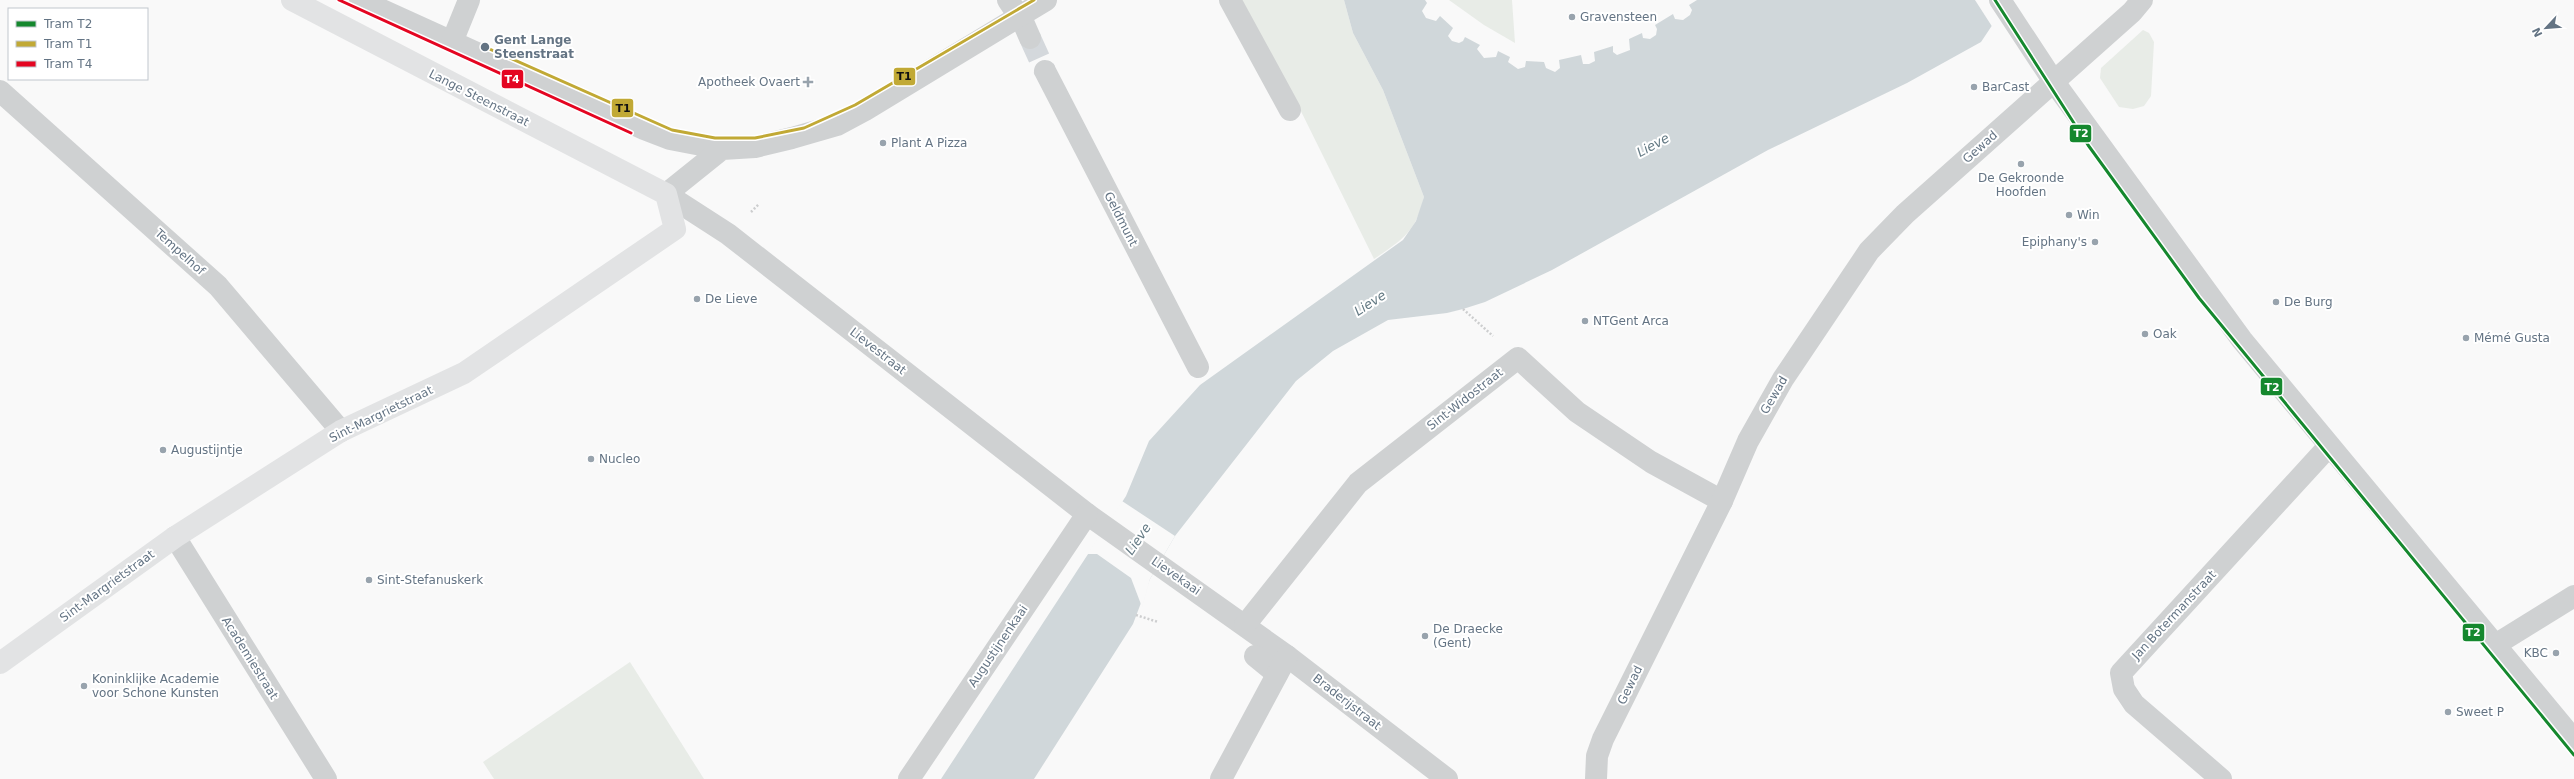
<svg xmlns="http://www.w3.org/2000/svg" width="2574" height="779" font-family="'DejaVu Sans',sans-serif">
<rect width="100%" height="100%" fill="#f9f9f9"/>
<g fill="#e8ece7">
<path d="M 1240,0 L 1344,0 L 1353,33 L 1383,90 L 1424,197 C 1416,232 1402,240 1374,259 L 1288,85 Z"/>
<path d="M 1449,0 L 1512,0 L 1515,43 L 1484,25 Z"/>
<path d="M 2143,30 L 2149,33 L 2154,42 L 2151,96 L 2144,106 L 2133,109 L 2119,107 L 2100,78 L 2101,68 Z"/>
<path d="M 630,662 L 704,779 L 494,779 L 483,762 Z"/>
</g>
<path fill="#d0d7da" d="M 1344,0 L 1425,0 L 1427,3 L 1422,11 L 1426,18 L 1436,21 L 1440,16 L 1453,28 L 1448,36 L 1452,41 L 1459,43 L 1463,41 L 1465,37 L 1480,45 L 1477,49 L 1484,58 L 1496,57 L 1498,51 L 1510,57 L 1508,62 L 1518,69 L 1525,67 L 1526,61 L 1544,62 L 1546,68 L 1555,72 L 1560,68 L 1559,60 L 1581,55 L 1583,64 L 1589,64 L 1595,61 L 1594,52 L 1613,46 L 1613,52 L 1617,55 L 1630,50 L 1629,39 L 1642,33 L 1643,38 L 1650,39 L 1656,35 L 1657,29 L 1655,25 L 1673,14 L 1675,19 L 1683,20 L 1690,15 L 1692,10 L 1689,5 L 1697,0 L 2009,0 L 1981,42 L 1907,83 L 1768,150 L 1552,270 L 1485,302 L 1463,309 L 1447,313 L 1388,320 L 1333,351 L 1296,381 L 1175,536 L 1150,579 L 1133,624 L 1034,779 L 941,779 L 1126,496 L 1149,441 L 1200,385 L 1403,240 L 1416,221 L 1424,197 L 1383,90 L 1353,33 Z"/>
<g fill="#f9f9f9">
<path d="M 1975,0 L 2011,0 L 1993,28 Z"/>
<path d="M 1122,501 L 1175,536 L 1150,579 L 1142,607 L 1131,578 L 1097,554 L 1087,554 Z"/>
</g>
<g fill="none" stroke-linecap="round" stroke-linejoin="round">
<path stroke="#d4d8dc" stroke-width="22" stroke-dasharray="22 11" stroke-linecap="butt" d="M 1030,38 L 1045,71"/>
<g stroke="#cdcecf" stroke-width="2.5" stroke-dasharray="2 2" stroke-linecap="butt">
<path d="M 751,212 L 759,204"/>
<path d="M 1463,309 L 1493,336"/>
<path d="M 1136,615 L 1158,622"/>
</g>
<path stroke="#cfd1d2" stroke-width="22" d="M 360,0 L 644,129 L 670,139 L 722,149"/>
<g stroke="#cfd1d2" stroke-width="22">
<path d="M 1008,0 L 1023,22 L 1030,38"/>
<path d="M 1046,0 L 865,110 L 837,125 L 792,138 L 755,147 L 722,149 L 666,194 L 728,234 L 1087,514 L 1287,656 L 1447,779"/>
<path d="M 1230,0 L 1290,110"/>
<path d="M 2000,0 L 2054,82 L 2242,340 L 2574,740"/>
<path d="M 452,42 L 469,0"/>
<path d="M 1045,71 L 1198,367"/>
<path d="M 0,91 L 218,286 L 341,431"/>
<path d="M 175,537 L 326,779"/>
<path d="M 1245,625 L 1358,483 L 1518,358 L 1577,412 L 1651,462 L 1722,501"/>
<path d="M 2495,645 L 2574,596"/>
<path d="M 1255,656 L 1277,674"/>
<path d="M 909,779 L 1087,514"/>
<path d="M 1221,779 L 1287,656"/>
<path d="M 1596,779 L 1597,756 L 1603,739 L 1722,501 L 1748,441 L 1783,379 L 1869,251 L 1905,214 L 2132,12 L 2142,0"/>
<path d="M 2221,779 L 2134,704 L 2124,689 L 2121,673 L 2329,446"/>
</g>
<path stroke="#e2e3e4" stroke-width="22" d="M 0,663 L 175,537 L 341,431 L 464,373 L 675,229 L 666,194 L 292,0"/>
<g stroke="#fff" stroke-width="6">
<path id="tram-1" d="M 1995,0 L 2088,145 L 2199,298 L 2574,755"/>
</g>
<g stroke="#fff" stroke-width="6">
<path id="tram-2" d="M 485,47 L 672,130 L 715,138 L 755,138 L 804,128 L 855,105 L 1034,0"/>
</g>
<g stroke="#fff" stroke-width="6">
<path id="tram-3" d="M 339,0 L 631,133"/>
</g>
<use href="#tram-1" stroke="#15882e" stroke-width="3"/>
<use href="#tram-2" stroke="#c1a935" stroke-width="3"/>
<use href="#tram-3" stroke="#e40521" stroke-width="3"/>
</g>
<g fill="#98a3ad" stroke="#fff" stroke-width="1.5">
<circle cx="1572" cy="17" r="4"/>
<path d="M806 76h4v4h4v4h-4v4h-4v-4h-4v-4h4z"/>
<circle cx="1974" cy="87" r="4"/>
<circle cx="883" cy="143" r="4"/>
<circle cx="2021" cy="164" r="4"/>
<circle cx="2069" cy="215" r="4"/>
<circle cx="2095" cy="242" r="4"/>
<circle cx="697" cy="299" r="4"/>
<circle cx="2276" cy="302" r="4"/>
<circle cx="1585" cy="321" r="4"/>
<circle cx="2145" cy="334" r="4"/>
<circle cx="2466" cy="338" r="4"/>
<circle cx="163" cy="450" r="4"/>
<circle cx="591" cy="459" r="4"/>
<circle cx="369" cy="580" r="4"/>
<circle cx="1425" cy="636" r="4"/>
<circle cx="2556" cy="653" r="4"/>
<circle cx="84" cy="686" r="4"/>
<circle cx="2448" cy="712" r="4"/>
</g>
<circle fill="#647484" stroke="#fff" stroke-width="1.5" cx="485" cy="47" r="5"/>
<g text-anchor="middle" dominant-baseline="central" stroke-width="4" stroke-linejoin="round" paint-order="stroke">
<g font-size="12" fill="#647484" stroke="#fff" text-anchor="start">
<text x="1580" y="17">Gravensteen</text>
<text x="800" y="82" text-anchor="end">Apotheek Ovaert</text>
<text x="1982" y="87">BarCast</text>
<text x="891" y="143">Plant A Pizza</text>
<text x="2021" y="178" text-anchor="middle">De Gekroonde<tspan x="2021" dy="14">Hoofden</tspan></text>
<text x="2077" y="215">Win</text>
<text x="2087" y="242" text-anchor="end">Epiphany's</text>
<text x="705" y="299">De Lieve</text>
<text x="2284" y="302">De Burg</text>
<text x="1593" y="321">NTGent Arca</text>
<text x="2153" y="334">Oak</text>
<text x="2474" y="338">Mémé Gusta</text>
<text x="171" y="450">Augustijntje</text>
<text x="599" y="459">Nucleo</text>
<text x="377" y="580">Sint-Stefanuskerk</text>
<text x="1433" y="629">De Draecke<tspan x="1433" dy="14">(Gent)</tspan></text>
<text x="2548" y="653" text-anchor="end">KBC</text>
<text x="92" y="679">Koninklijke Academie<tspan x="92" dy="14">voor Schone Kunsten</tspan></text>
<text x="2456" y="712">Sweet P</text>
</g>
<g font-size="12" font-weight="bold" fill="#647484" stroke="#fff" text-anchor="start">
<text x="494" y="40">Gent Lange<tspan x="494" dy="14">Steenstraat</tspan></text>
</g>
<g font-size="12" fill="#647484" stroke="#fff">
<text transform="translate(479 98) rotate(27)">Lange Steenstraat</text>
<text transform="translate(1980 147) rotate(-42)">Gewad</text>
<text transform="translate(1121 219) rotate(63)">Geldmunt</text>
<text transform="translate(180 252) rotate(42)">Tempelhof</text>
<text transform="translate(878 351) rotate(38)">Lievestraat</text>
<text transform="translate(1774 395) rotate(-60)">Gewad</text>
<text transform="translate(1465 399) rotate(-38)">Sint-Widostraat</text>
<text transform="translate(381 414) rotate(-26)">Sint-Margrietstraat</text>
<text transform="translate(1176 576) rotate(35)">Lievekaai</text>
<text transform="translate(107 586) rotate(-36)">Sint-Margrietstraat</text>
<text transform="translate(2174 615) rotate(-47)">Jan Botermanstraat</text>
<text transform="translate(998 646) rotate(-56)">Augustijnenkaai</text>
<text transform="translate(250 658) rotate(58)">Academiestraat</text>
<text transform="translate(1630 685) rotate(-64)">Gewad</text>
<text transform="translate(1347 702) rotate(38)">Braderijstraat</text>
</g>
<g font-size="13" font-style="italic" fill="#647a84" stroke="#fff">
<text transform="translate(1653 145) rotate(-29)">Lieve</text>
<text transform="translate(1370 303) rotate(-33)">Lieve</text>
<text transform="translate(1138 539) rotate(-56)">Lieve</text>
</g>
</g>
<g stroke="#fff" stroke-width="1.5">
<rect x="893" y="67" width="23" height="19" rx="4" fill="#c1a935"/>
<rect x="501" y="69" width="23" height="20" rx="4" fill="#e40521"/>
<rect x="611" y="98" width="23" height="20" rx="4" fill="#c1a935"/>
<rect x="2069" y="124" width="23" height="19" rx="4" fill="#15882e"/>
<rect x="2260" y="377" width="23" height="19" rx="4" fill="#15882e"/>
<rect x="2462" y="623" width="23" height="19" rx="4" fill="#15882e"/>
</g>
<g font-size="11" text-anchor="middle" font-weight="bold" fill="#fff">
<text x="512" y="83">T4</text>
<text x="2081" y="137">T2</text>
<text x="2272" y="391">T2</text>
<text x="2473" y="636">T2</text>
</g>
<g font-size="11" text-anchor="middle" font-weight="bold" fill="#111">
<text x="904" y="80">T1</text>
<text x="623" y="112">T1</text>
</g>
<rect x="8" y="8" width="140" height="72" fill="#ffffff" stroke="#c1c7ce"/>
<rect x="16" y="21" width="20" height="6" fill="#15882e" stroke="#c1c7ce"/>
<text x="44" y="28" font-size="12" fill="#647484">Tram T2</text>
<rect x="16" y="41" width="20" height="6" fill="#c1a935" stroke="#c1c7ce"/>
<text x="44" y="48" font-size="12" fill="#647484">Tram T1</text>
<rect x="16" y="61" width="20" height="6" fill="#e40521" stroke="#c1c7ce"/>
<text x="44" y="68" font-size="12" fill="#647484">Tram T4</text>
<g transform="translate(2546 28) rotate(244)" stroke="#ffffff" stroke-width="3" paint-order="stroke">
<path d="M0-3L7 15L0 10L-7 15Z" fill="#647484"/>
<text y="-6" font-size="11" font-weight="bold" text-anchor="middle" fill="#647484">N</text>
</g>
</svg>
